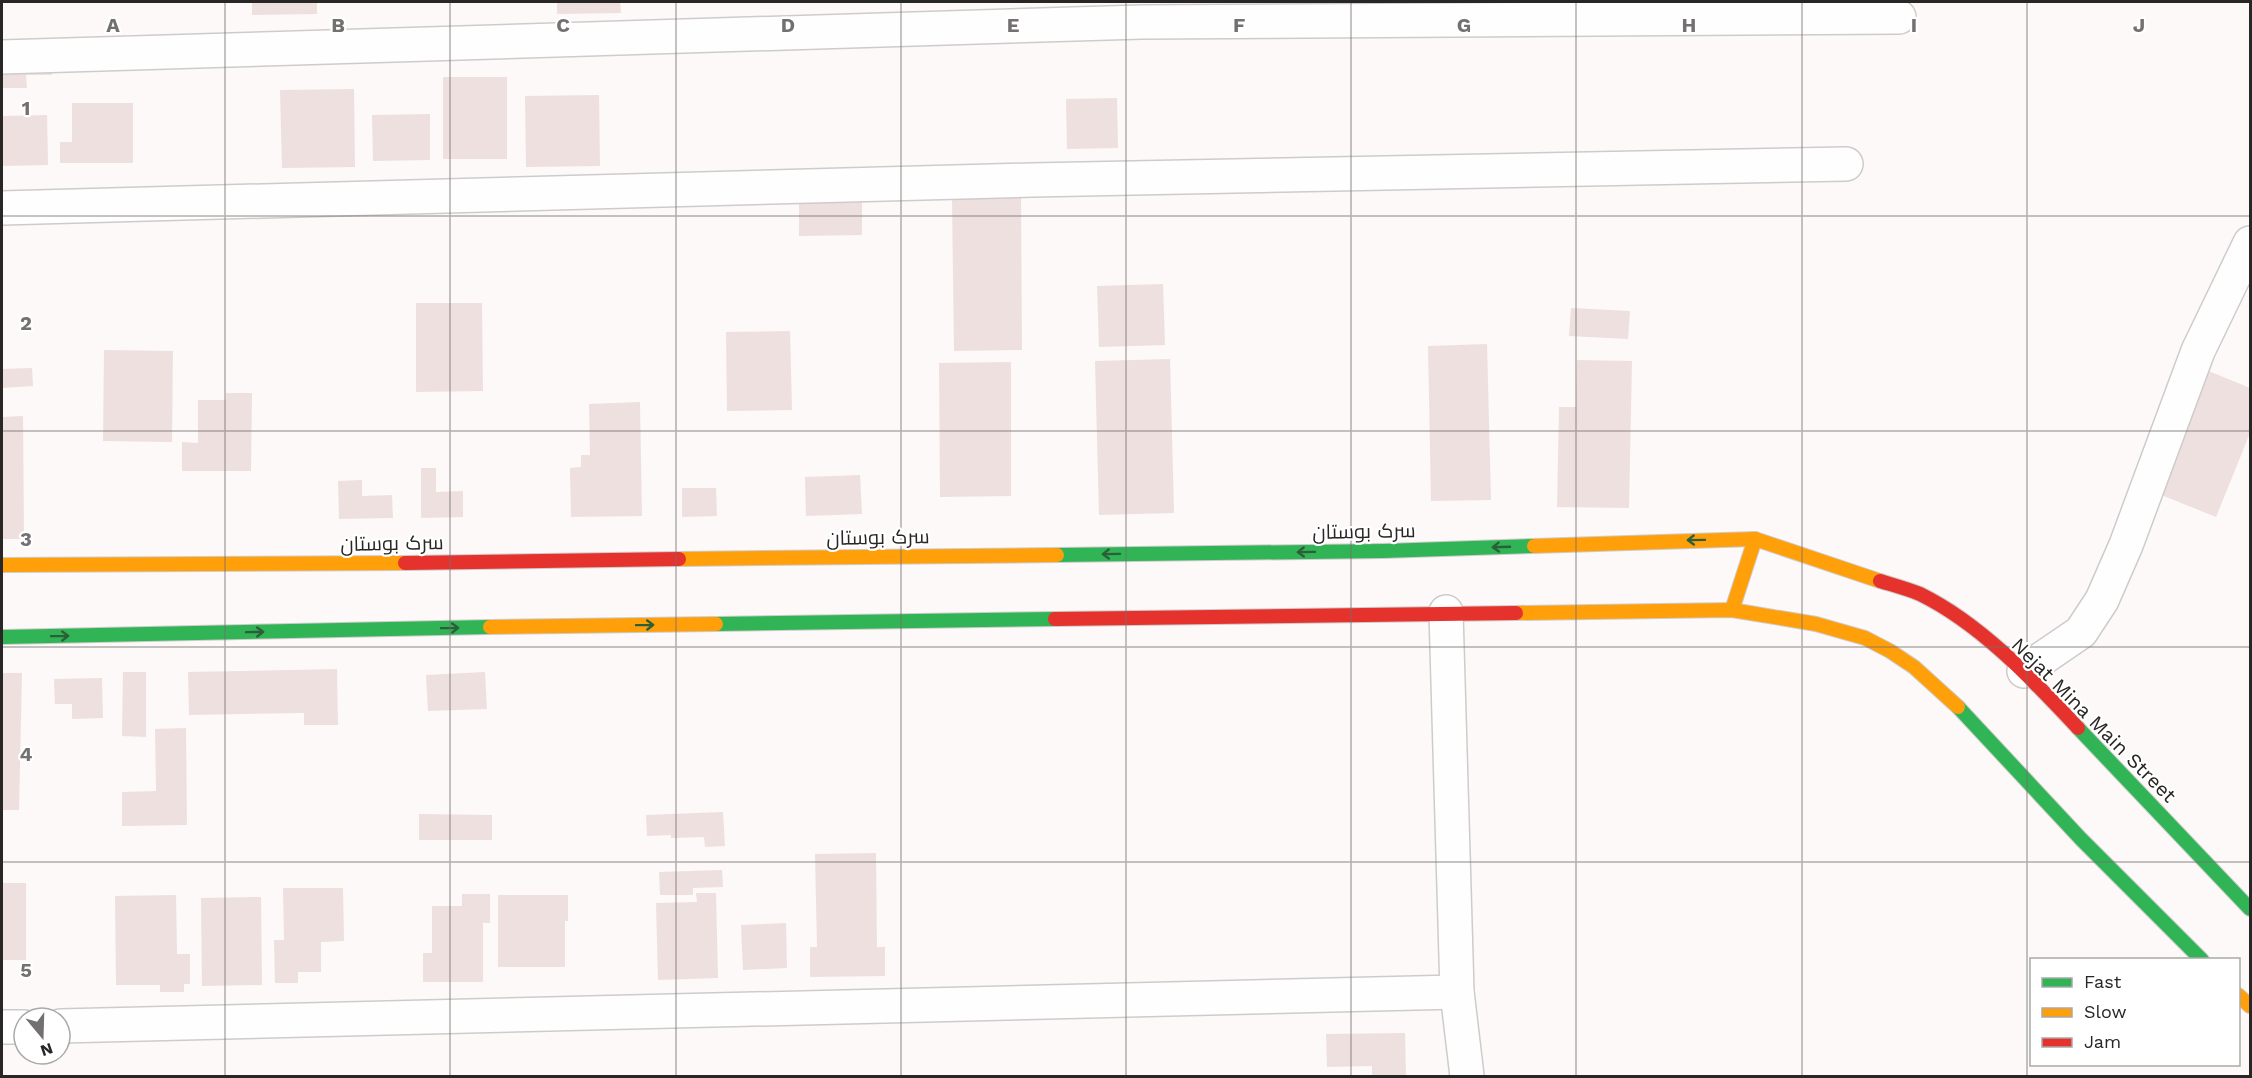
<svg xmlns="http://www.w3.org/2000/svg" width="2252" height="1078" font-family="'Work Sans',Cairo,sans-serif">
<rect width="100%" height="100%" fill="#fcf9f8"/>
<g fill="#eee0df">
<path d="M 252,2 L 317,2 L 317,14 L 252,15 Z"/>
<path d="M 557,2 L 620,2 L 621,13 L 557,14 Z"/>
<path d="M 52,65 L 52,75 L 26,75 L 27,88 L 2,88 L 2,66 Z"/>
<rect x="443" y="77" width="64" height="82"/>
<path d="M 354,89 L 355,167 L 282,168 L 280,90 Z"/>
<path d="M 599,95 L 600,166 L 526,167 L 525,96 Z"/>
<path d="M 1117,98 L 1118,148 L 1067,149 L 1066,99 Z"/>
<path d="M 72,103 L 133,103 L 133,163 L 60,163 L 60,142 L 72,142 Z"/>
<path d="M 430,114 L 430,160 L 373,161 L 372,115 Z"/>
<path d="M 47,115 L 48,165 L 2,166 L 2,116 Z"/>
<path d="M 1021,197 L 1022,350 L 954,351 L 952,198 Z"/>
<path d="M 862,202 L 862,235 L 799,236 L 799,203 Z"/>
<path d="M 1163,284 L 1165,345 L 1099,347 L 1097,286 Z"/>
<path d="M 416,303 L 482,303 L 483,391 L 416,392 Z"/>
<path d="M 1571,308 L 1630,311 L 1628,339 L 1569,336 Z"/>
<path d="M 790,331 L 792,410 L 727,411 L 726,332 Z"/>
<path d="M 1487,344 L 1491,500 L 1431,501 L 1428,346 Z"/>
<path d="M 104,350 L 173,351 L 172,442 L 103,441 Z"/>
<path d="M 1170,359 L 1174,513 L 1099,515 L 1095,361 Z"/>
<path d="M 1577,360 L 1632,361 L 1629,508 L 1557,507 L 1559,407 L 1576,407 Z"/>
<path d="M 1011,362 L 1011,496 L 940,497 L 939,363 Z"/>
<path d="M 2199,367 L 2250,388 L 2250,433 L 2216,517 L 2149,490 Z"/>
<path d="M 32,368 L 33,386 L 2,388 L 2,369 Z"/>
<path d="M 226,393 L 252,393 L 251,471 L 182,471 L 182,442 L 198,443 L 198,400 L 226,400 Z"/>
<path d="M 640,402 L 642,516 L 571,517 L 570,468 L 581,467 L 581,455 L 590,455 L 589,404 Z"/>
<path d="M 23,416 L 24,539 L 2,539 L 2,417 Z"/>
<path d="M 421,468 L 436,468 L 436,492 L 463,491 L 463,517 L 421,518 Z"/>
<path d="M 860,475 L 862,514 L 806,516 L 805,477 Z"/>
<path d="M 362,480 L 362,496 L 392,495 L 393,518 L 339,519 L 338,481 Z"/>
<path d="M 682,488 L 716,488 L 717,516 L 682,517 Z"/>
<path d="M 337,669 L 338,725 L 304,725 L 304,713 L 189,715 L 188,672 Z"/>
<path d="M 123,672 L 146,672 L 146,737 L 122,736 Z"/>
<path d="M 485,672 L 487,709 L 428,711 L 426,675 Z"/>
<path d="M 2,673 L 22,673 L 19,810 L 2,810 Z"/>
<path d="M 102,678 L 103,718 L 72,719 L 72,704 L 55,704 L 54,679 Z"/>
<path d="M 186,728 L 187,825 L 122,826 L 122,792 L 156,791 L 155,729 Z"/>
<path d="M 723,812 L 725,846 L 705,847 L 704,837 L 671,838 L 671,835 L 647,836 L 646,815 Z"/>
<path d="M 419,814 L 492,815 L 492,840 L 419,840 Z"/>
<path d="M 876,853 L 877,947 L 885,947 L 885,976 L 810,977 L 810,947 L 817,947 L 815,854 Z"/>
<path d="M 722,870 L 723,887 L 693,888 L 693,895 L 660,895 L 659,872 Z"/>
<rect x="2" y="883" width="24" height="77"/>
<path d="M 283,888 L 343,888 L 344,941 L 321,942 L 321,972 L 298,972 L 298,983 L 275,983 L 274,940 L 284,940 Z"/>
<path d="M 696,893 L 716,893 L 718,978 L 658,980 L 656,903 L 697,902 Z"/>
<path d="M 462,894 L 490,894 L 490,923 L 483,923 L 483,982 L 423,982 L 423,953 L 432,953 L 432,906 L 462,906 Z"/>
<path d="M 176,895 L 177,954 L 190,954 L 190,984 L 184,984 L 184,992 L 160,992 L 160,985 L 116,985 L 115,896 Z"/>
<path d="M 498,895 L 568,895 L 568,921 L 565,921 L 565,967 L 498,967 Z"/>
<path d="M 261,897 L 262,985 L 202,986 L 201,898 Z"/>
<path d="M 786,923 L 787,968 L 743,970 L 741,925 Z"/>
<path d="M 1405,1033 L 1406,1076 L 1372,1076 L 1372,1066 L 1327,1067 L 1326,1034 Z"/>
</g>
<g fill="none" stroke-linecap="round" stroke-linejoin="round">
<g stroke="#cecccb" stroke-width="36">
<g id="street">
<path d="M 2,57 L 1141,22 L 1899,17"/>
<path d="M 2,208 L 1032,180 L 1846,164"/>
<path d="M 1446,612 L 1457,992 L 1467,1076"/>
<path d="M 2024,671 L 2081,632 L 2102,600 L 2126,545 L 2198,351 L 2250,243"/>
<path d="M 60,1026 L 1457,992"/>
<path d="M 2,1027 L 24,1027"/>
</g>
</g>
<g stroke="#cecccb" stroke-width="16">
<g id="fast">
<path d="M 1057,555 L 1383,551 L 1534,546"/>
<path d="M 716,624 L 1055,619"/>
<path d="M 2,637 L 490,627"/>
<path d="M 1958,707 L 2081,839 L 2202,960"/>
<path d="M 2078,728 L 2250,909"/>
</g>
</g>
<g stroke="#cecccb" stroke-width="16">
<g id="slow">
<path d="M 1534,546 L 1755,539 L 1880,581"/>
<path d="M 679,559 L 1057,555"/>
<path d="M 2,565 L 405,563"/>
<path d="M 1732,610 L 1755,539"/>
<path d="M 1516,613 L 1732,610 L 1816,624 L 1865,638 L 1890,651 L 1914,667 L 1958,707"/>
<path d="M 490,627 L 716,624"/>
<path d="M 2238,995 L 2250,1006"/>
</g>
</g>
<g stroke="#cecccb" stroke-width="16">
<g id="jam">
<path d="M 405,563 L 679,559"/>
<path d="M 1880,581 C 1893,585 1908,589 1920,594 C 1981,624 2032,679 2078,728"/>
<path d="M 1055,619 L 1516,613"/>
</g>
</g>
<use href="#street" stroke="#fffefe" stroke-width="33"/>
<use href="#fast" stroke="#30b455" stroke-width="14"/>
<use href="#slow" stroke="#ff9f0a" stroke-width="14"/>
<use href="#jam" stroke="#e5322d" stroke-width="14"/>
</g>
<defs><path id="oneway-shaft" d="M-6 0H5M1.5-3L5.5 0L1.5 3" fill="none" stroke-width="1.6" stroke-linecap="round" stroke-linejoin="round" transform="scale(1.5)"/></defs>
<g stroke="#2c5f39">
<use href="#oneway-shaft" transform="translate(1696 540) rotate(179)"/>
<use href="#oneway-shaft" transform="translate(1501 547) rotate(178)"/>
<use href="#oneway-shaft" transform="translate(1306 552) rotate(179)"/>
<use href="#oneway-shaft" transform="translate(1111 554) rotate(179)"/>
<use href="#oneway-shaft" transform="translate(645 625) rotate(-1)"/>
<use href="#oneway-shaft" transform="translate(450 628) rotate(-1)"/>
<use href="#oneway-shaft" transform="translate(255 632) rotate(-1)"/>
<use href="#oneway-shaft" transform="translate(60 636) rotate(-1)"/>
</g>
<path fill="none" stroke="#737070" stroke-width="1.5" stroke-opacity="0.55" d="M 225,2 L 225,1076M 450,2 L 450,1076M 676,2 L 676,1076M 901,2 L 901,1076M 1126,2 L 1126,1076M 1351,2 L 1351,1076M 1576,2 L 1576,1076M 1802,2 L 1802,1076M 2027,2 L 2027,1076M 2,216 L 2250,216M 2,431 L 2250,431M 2,647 L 2250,647M 2,862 L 2250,862"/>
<g text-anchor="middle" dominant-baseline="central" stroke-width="4.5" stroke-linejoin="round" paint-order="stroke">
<g font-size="20" fill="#292726" stroke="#fff">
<text transform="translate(1364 531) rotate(-1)">سرک بوستان</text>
<text transform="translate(878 537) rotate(-1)">سرک بوستان</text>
<text transform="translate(392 543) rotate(-1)">سرک بوستان</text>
<text transform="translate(2094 720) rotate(45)">Nejat Mina Main Street</text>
</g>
</g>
<g font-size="20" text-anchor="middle" font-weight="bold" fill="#737070" stroke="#fff" stroke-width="4.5" stroke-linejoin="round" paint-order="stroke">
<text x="113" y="32">A</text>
<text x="338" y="32">B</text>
<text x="563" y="32">C</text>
<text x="788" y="32">D</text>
<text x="1013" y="32">E</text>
<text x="1239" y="32">F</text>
<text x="1464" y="32">G</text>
<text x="1689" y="32">H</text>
<text x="1914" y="32">I</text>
<text x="2139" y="32">J</text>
<text x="26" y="115">1</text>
<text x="26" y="330">2</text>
<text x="26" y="546">3</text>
<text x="26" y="761">4</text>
<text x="26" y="977">5</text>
</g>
<rect width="2252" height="1078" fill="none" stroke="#292726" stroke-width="6"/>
<rect x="2030" y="958" width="210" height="108" fill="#ffffff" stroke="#a9a9a8" stroke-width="1.5"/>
<rect x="2042" y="978" width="30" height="9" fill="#30b455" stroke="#a9a9a8" stroke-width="1.5"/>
<text x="2084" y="988" font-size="18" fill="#292726">Fast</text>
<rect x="2042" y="1008" width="30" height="9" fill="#ff9f0a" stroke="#a9a9a8" stroke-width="1.5"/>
<text x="2084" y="1018" font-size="18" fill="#292726">Slow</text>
<rect x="2042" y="1038" width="30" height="9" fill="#e5322d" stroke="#a9a9a8" stroke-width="1.5"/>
<text x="2084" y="1048" font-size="18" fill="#292726">Jam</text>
<g transform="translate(42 1036) rotate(161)"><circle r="28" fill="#ffffff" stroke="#a9a9a8" stroke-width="1.5"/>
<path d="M0-4.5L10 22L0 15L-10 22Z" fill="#737070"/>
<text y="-9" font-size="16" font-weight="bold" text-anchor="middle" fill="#292726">N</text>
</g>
</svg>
